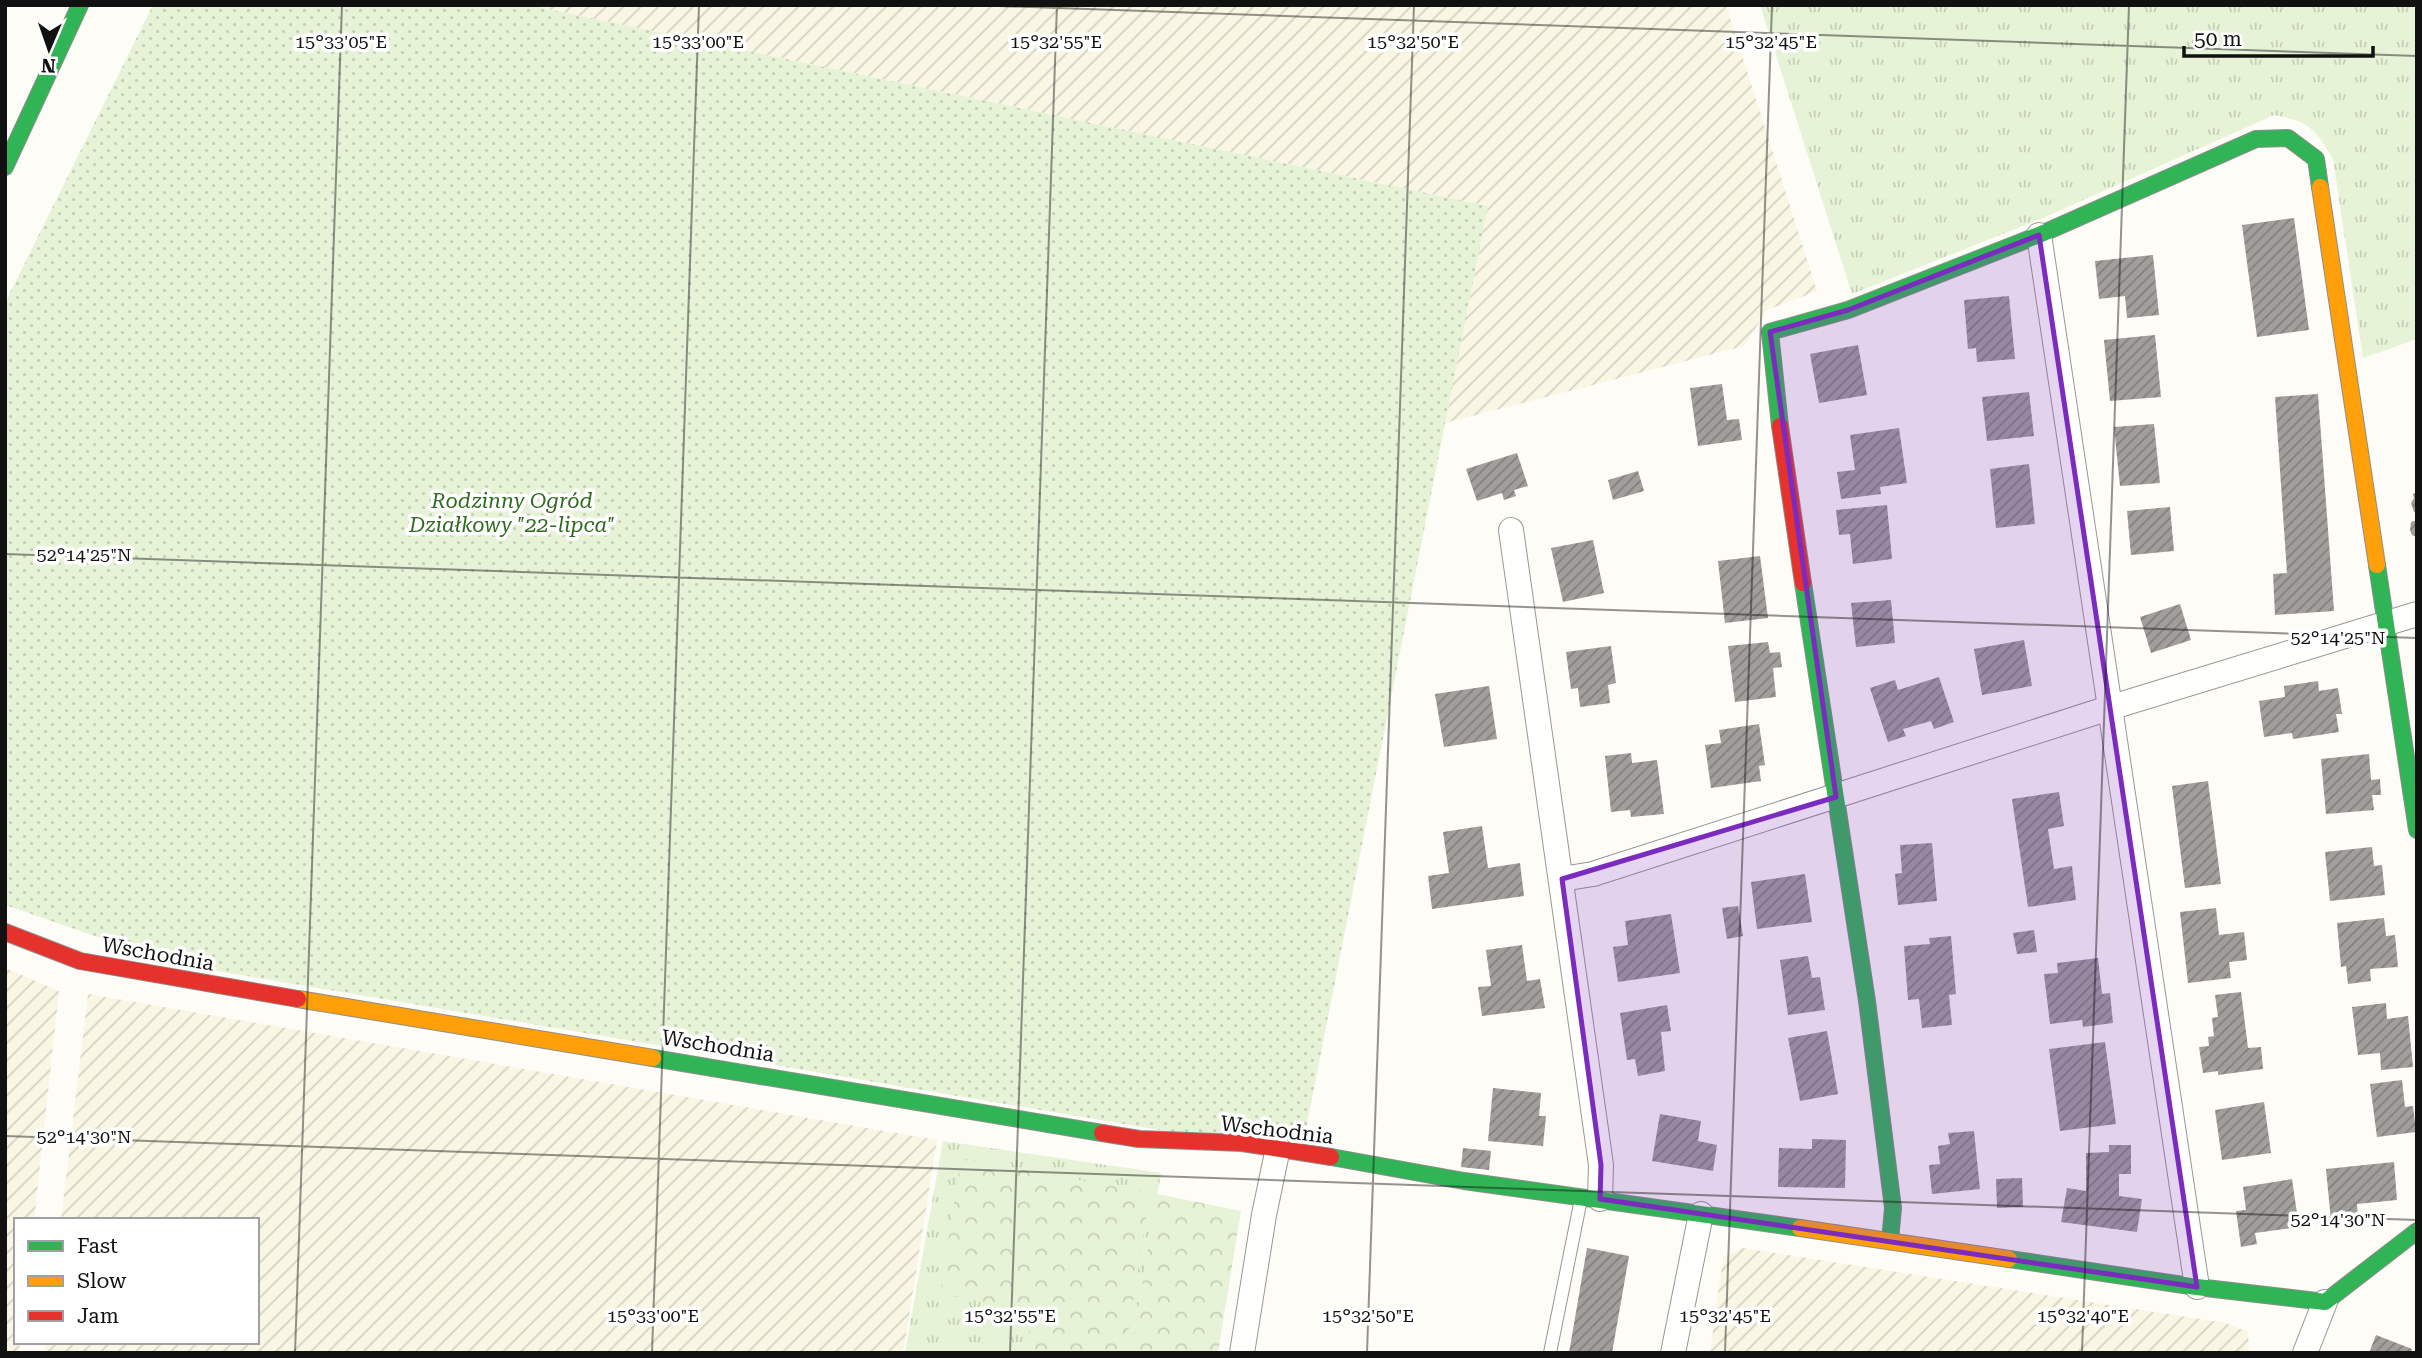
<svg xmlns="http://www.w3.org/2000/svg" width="2422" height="1358" font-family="'Roboto Serif',serif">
<defs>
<pattern id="farmland-furrows" width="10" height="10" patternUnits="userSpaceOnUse" patternTransform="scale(1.75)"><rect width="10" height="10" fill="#f9f7e4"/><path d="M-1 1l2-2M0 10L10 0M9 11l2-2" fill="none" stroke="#d4d3c3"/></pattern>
<pattern id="grass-tufts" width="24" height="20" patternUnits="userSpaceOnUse" patternTransform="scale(1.75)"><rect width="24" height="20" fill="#e7f3d7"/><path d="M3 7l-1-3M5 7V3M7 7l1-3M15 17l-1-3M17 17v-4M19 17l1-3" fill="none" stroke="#c5cfb8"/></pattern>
<pattern id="park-crowns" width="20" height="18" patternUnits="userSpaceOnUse" patternTransform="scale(1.75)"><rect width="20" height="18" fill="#e7f3d7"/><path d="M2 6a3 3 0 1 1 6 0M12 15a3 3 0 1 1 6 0" fill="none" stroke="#c5cfb8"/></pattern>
<pattern id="garden-dots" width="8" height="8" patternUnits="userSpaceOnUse" patternTransform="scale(1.75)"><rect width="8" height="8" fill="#e7f3d7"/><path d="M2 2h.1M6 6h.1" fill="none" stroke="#c5cfb8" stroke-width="1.8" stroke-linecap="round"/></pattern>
<pattern id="building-hatch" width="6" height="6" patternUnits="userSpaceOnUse" patternTransform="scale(1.75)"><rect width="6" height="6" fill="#a19f9c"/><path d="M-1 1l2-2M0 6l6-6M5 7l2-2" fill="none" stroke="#82807e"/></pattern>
</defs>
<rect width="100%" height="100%" fill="#fdfcf7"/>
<g fill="url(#farmland-furrows)">
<path d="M 528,5 L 1726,5 L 1817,291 L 1767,310 L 1744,346 L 1445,423 L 1488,206 Z"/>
<path d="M 5,968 L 59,991 L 34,1220 L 16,1220 L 16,1342 L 20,1342 L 19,1353 L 5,1353 Z"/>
<path d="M 88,994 L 937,1140 L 903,1353 L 45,1353 L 46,1342 L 257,1342 L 257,1220 L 61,1220 Z"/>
<path d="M 1743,1248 L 2226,1323 L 2248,1332 L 2249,1350 L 2248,1353 L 1710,1353 L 1723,1257 Z"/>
</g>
<g fill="url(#grass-tufts)">
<path d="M 1760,5 L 2417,5 L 2417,339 L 2363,358 L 2333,159 C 2314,128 2310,122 2274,115 L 2043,218 L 1852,294 Z"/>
<path d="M 943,1141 L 1161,1173 L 1131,1353 L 905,1353 Z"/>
</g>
<g fill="url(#park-crowns)">
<path d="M 961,1158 L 1150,1193 L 1125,1353 L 1026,1353 L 1032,1310 L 940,1294 Z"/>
<path d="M 1157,1194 L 1241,1211 L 1218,1353 L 1131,1353 Z"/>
</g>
<path fill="url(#garden-dots)" d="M 153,5 L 528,5 L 1488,206 L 1301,1154 L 176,964 L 5,905 L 5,303 Z"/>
<g fill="url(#building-hatch)">
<path d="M 2294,218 L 2309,330 L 2257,337 L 2242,225 Z"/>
<path d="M 2153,255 L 2159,315 L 2127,318 L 2125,296 L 2099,299 L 2095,261 Z"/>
<path d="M 2009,296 L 2015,359 L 1977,362 L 1976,348 L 1968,349 L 1964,300 Z"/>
<path d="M 2155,335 L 2161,397 L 2110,401 L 2104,340 Z"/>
<path d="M 1858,345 L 1867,395 L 1819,403 L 1810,354 Z"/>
<path d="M 1722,384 L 1727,420 L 1739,419 L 1742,440 L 1698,446 L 1690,388 Z"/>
<path d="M 2029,392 L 2034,436 L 1987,441 L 1982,397 Z"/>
<path d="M 2318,394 L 2334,611 L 2275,615 L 2273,574 L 2287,573 L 2275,397 Z"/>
<path d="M 2154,424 L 2160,483 L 2120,486 L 2114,427 Z"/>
<path d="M 1899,428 L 1907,483 L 1880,487 L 1881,494 L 1841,499 L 1837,472 L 1855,470 L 1850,435 Z"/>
<path d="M 1517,453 L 1528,486 L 1514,490 L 1516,496 L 1504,500 L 1502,493 L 1477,501 L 1466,469 Z"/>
<path d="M 2029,464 L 2035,524 L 1996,528 L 1990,469 Z"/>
<path d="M 1638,471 L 1644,491 L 1613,500 L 1608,480 Z"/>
<path d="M 2417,492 L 2417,513 L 2414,512 L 2411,503 L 2414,498 L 2413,494 Z"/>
<path d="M 1887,505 L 1892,559 L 1853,564 L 1850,534 L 1839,535 L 1836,510 Z"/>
<path d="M 2170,507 L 2174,551 L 2131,555 L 2127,511 Z"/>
<path d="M 2417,520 L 2417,537 L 2412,535 L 2410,530 L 2411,522 Z"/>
<path d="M 1593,540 L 1604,593 L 1563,602 L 1551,548 Z"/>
<path d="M 1760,556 L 1768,618 L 1725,623 L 1718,561 Z"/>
<path d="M 1891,600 L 1895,643 L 1856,647 L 1851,603 Z"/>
<path d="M 2180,604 L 2191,640 L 2151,653 L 2140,617 Z"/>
<path d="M 2024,640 L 2032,686 L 1982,695 L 1974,649 Z"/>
<path d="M 1768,642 L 1770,653 L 1780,652 L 1782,667 L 1773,668 L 1776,697 L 1735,702 L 1728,646 Z"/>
<path d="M 1611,646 L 1616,683 L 1608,685 L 1610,703 L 1580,707 L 1578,688 L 1571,689 L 1566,652 Z"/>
<path d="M 1939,677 L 1954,722 L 1934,729 L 1931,721 L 1903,729 L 1906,736 L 1888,742 L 1870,688 L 1895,680 L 1898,690 Z"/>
<path d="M 2318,681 L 2319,691 L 2338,688 L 2342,714 L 2336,714 L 2339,732 L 2293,739 L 2292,733 L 2264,737 L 2259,701 L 2285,697 L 2284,686 Z"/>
<path d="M 1489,686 L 1497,739 L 1444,747 L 1435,694 Z"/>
<path d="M 1759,724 L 1765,765 L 1759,766 L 1761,781 L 1711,788 L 1705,745 L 1721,743 L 1719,730 Z"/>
<path d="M 1631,753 L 1632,763 L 1657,760 L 1664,814 L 1631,817 L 1630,810 L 1611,812 L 1605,756 Z"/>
<path d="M 2369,754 L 2371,780 L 2380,779 L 2381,795 L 2372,795 L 2374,810 L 2326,814 L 2321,759 Z"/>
<path d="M 2208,781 L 2221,884 L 2185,888 L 2172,786 Z"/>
<path d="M 2059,792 L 2064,826 L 2048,829 L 2054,869 L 2072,866 L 2076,900 L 2028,907 L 2012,799 Z"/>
<path d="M 1482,826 L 1488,868 L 1520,863 L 1524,896 L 1432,909 L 1428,876 L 1449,873 L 1443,832 Z"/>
<path d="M 1932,843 L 1937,901 L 1898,905 L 1895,874 L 1902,873 L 1900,845 Z"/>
<path d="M 2372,847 L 2374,866 L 2382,865 L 2385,895 L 2330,901 L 2325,852 Z"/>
<path d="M 1805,874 L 1812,922 L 1757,929 L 1751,882 Z"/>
<path d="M 1738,906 L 1743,936 L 1727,939 L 1722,908 Z"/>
<path d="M 2216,908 L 2219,935 L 2244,932 L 2247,960 L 2229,962 L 2231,978 L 2188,983 L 2180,912 Z"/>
<path d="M 1671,914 L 1680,973 L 1618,982 L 1613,947 L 1628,945 L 1625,921 Z"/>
<path d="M 2384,918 L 2386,936 L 2395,935 L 2398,967 L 2370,969 L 2371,981 L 2348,984 L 2346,966 L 2341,967 L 2337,923 Z"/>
<path d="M 2034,930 L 2037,952 L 2017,954 L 2013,933 Z"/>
<path d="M 1951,936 L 1956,994 L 1949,995 L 1952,1025 L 1922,1028 L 1919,999 L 1908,1000 L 1904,946 L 1930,944 L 1929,938 Z"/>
<path d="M 1522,945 L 1527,981 L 1540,979 L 1545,1008 L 1482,1016 L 1478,987 L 1491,986 L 1486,950 Z"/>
<path d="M 1808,956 L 1812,978 L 1820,977 L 1825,1010 L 1788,1015 L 1780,960 Z"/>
<path d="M 2098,958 L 2102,994 L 2110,993 L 2113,1023 L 2083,1027 L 2082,1020 L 2050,1024 L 2044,974 L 2058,973 L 2057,963 Z"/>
<path d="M 2241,992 L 2248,1048 L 2261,1047 L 2263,1069 L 2218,1075 L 2218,1071 L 2203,1073 L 2199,1047 L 2209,1046 L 2208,1037 L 2214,1036 L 2212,1018 L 2218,1017 L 2215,995 Z"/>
<path d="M 2386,1003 L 2387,1019 L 2408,1016 L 2413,1067 L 2381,1070 L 2380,1053 L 2358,1055 L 2352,1007 Z"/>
<path d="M 1667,1005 L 1671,1031 L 1661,1032 L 1665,1071 L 1638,1076 L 1635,1059 L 1627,1060 L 1620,1013 Z"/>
<path d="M 1827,1031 L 1838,1094 L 1800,1101 L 1788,1038 Z"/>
<path d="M 2105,1042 L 2116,1124 L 2060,1131 L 2049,1049 Z"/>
<path d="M 2402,1080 L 2405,1107 L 2413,1106 L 2416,1132 L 2377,1137 L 2370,1084 Z"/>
<path d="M 1493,1088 L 1541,1093 L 1539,1116 L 1546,1116 L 1543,1146 L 1488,1141 Z"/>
<path d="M 2264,1102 L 2271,1153 L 2222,1160 L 2215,1110 Z"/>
<path d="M 1660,1114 L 1701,1121 L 1698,1141 L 1717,1145 L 1713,1171 L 1652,1161 Z"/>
<path d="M 1974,1131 L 1980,1189 L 1932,1194 L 1929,1165 L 1940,1164 L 1938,1146 L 1950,1144 L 1948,1133 Z"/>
<path d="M 1812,1139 L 1846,1140 L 1845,1188 L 1778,1187 L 1779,1148 L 1812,1149 Z"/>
<path d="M 2109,1145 L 2131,1145 L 2131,1174 L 2119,1174 L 2119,1196 L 2142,1199 L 2137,1232 L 2061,1222 L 2067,1188 L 2086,1191 L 2086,1153 L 2109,1152 Z"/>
<path d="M 1463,1148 L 1491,1151 L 1489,1170 L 1461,1167 Z"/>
<path d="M 2394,1162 L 2397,1200 L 2357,1204 L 2358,1218 L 2331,1221 L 2326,1169 Z"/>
<path d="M 2022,1178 L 2023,1207 L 1997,1208 L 1996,1179 Z"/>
<path d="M 2292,1179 L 2299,1227 L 2255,1233 L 2257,1244 L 2241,1247 L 2236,1211 L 2246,1210 L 2243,1187 Z"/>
<path d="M 1587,1248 L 1629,1256 L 1612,1353 L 1569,1353 Z"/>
<path d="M 2376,1335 L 2412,1349 L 2411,1353 L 2369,1353 Z"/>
</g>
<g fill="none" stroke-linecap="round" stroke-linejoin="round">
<g stroke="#979795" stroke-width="14">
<path id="lane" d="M 1550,1353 L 1581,1199"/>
</g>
<g stroke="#979795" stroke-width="26">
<g id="street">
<path d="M 2039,235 L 2197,1287"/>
<path d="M 1511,530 L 1601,1165 L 1600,1199"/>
<path d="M 1562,879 L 1593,874 L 2109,708 L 2417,614"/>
<path d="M 1242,1353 L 1264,1215 L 1278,1148"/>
<path d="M 1673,1353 L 1701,1214"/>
<path d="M 2305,1353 L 2325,1302"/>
</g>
</g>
<g stroke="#8e8d8b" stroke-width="18">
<g id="fast">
<path d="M 5,167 L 80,5"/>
<path d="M 1780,426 L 1770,332 L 1848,310 L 2039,235 L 2256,139 L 2288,138 L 2316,159 L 2320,187"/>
<path d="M 2377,565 L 2417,830"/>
<path d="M 1803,583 L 1867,1001 L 1893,1208 L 1890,1241"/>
<path d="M 653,1058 L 1102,1133"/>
<path d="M 1331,1157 L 1464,1181 L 1800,1228"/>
<path d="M 2009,1259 L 2197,1287 L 2325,1302 L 2417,1231"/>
</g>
</g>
<g stroke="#8e8d8b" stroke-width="18">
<g id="slow">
<path d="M 2320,187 L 2377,565"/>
<path d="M 298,999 L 653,1058"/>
<path d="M 1800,1228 L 2009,1259"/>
</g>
</g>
<g stroke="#8e8d8b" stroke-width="18">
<g id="jam">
<path d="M 1780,426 L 1803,583"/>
<path d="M 5,932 L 80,961 L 298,999"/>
<path d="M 1102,1133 L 1139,1139 L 1242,1143 L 1331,1157"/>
</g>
</g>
<use href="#lane" stroke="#fffffe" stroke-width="12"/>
<use href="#street" stroke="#fffffe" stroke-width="24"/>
<use href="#fast" stroke="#30b455" stroke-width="16"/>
<use href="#slow" stroke="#ff9f0a" stroke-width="16"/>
<use href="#jam" stroke="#e5322d" stroke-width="16"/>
</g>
<path fill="#7b2cbf" fill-opacity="0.2" stroke="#7b2cbf" stroke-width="5" stroke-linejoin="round" d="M 2039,235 L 2197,1287 L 1600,1199 L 1601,1165 L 1562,879 L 1836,797 L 1770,332 L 1848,310 Z"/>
<path fill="none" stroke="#111" stroke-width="2" stroke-opacity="0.45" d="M 971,5 L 2417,56M 5,554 L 2417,638M 5,1136 L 2417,1220M 295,1353 L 342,5M 652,1353 L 699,5M 1010,1353 L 1057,5M 1367,1353 L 1414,5M 1725,1353 L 1772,5M 2082,1353 L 2129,5"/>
<g text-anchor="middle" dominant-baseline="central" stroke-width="7" stroke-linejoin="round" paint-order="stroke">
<g font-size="21" font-style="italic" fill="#2f6b1f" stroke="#fff">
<text x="512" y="501">Rodzinny Ogród<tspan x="512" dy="24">Działkowy "22-lipca"</tspan></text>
</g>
<g font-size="21" fill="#111" stroke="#fff">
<text transform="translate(158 954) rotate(10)">Wschodnia</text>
<text transform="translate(718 1046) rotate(9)">Wschodnia</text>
<text transform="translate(1277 1130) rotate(7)">Wschodnia</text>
</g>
</g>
<g font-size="18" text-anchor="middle" fill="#111" stroke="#fff" stroke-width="7" stroke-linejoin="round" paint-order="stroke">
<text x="341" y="48">15°33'05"E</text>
<text x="698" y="48">15°33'00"E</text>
<text x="1056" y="48">15°32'55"E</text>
<text x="1413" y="48">15°32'50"E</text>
<text x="1771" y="48">15°32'45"E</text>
<text x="84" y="561">52°14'25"N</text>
<text x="2338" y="644">52°14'25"N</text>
<text x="84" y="1143">52°14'30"N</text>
<text x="2338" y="1226">52°14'30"N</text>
<text x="653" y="1322">15°33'00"E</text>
<text x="1010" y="1322">15°32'55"E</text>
<text x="1368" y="1322">15°32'50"E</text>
<text x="1725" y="1322">15°32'45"E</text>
<text x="2083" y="1322">15°32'40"E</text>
</g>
<rect width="2422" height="1358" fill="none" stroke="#111111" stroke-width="14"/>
<rect x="14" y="1218" width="245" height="126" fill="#ffffff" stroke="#a0a0a0" stroke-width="2"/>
<rect x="28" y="1241" width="35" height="10" fill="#30b455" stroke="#a0a0a0" stroke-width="2"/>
<text x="77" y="1253" font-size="21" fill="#111111">Fast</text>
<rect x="28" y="1276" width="35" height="10" fill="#ff9f0a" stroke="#a0a0a0" stroke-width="2"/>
<text x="77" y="1288" font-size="21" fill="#111111">Slow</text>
<rect x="28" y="1311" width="35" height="10" fill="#e5322d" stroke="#a0a0a0" stroke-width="2"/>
<text x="77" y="1323" font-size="21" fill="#111111">Jam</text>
<g transform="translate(49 49) rotate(182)" stroke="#ffffff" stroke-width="5" paint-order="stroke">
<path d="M0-5L12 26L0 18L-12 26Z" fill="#111111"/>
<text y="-10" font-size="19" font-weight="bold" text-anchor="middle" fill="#111111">N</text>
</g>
<path d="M2184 46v10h189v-10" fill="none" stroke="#111111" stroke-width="3.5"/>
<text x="2194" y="46" font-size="21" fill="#111111" stroke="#ffffff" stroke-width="5" paint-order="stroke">50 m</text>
</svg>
